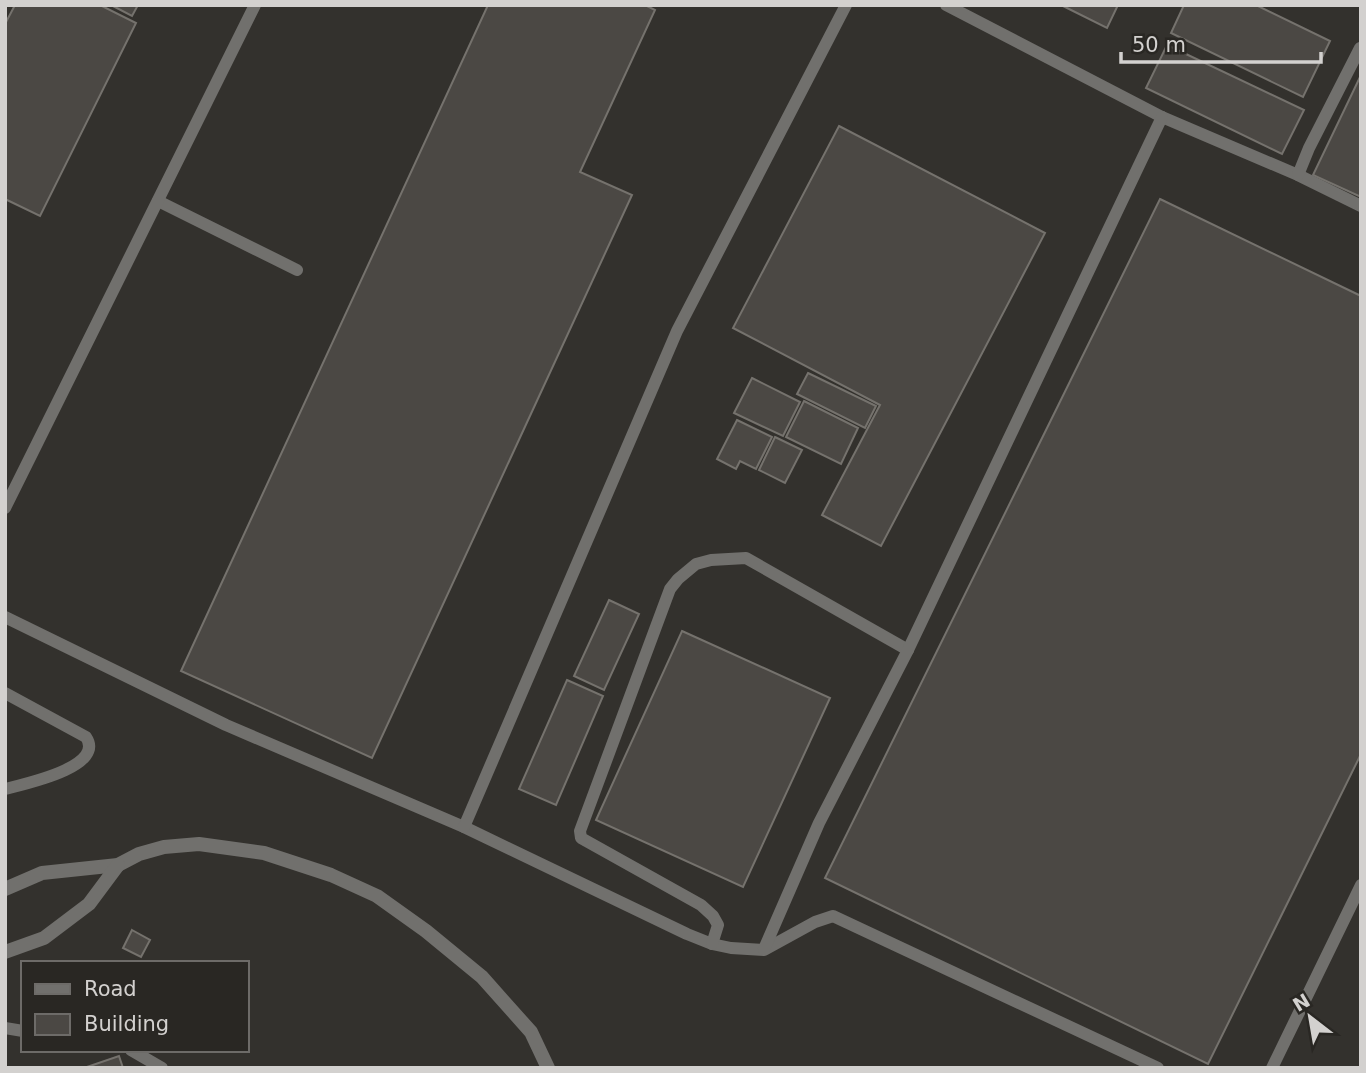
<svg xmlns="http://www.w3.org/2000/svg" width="1366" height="1073" font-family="'DejaVu Sans',sans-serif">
<rect width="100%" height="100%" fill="#33312d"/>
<g fill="#4b4844" stroke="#75726d" stroke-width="2">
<path d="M 15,5 L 100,5 L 136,23 L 40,216 L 5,199 L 5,24 Z"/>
<path d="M 111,5 L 138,5 L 132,16 Z"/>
<path d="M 488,5 L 645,5 L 655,10 L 580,172 L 632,195 L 372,758 L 181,671 Z"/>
<path d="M 1061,5 L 1118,5 L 1107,28 Z"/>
<path d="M 1184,5 L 1256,5 L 1330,41 L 1303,97 L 1171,33 Z"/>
<path d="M 1167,45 L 1304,110 L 1282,154 L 1146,88 Z"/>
<path d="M 1361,75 L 1361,197 L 1313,175 Z"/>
<path d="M 839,126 L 1045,233 L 881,546 L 822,515 L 880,405 L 733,328 Z"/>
<path d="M 1160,199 L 1361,296 L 1361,754 L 1208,1064 L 825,878 Z"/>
<path d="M 808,373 L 876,406 L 865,428 L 797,394 Z"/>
<path d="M 752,378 L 800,402 L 783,436 L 734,413 Z"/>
<path d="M 804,401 L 858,428 L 841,464 L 786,437 Z"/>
<path d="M 737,420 L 772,437 L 756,469 L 740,461 L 736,469 L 717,459 Z"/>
<path d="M 775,437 L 802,450 L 785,483 L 759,470 Z"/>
<path d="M 609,600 L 639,614 L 604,690 L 574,676 Z"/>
<path d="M 682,631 L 830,698 L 743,887 L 596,820 Z"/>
<path d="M 567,680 L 603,696 L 556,805 L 519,789 Z"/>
<path d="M 132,930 L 150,940 L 141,957 L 123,948 Z"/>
<path d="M 119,1056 L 123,1068 L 84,1068 Z"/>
</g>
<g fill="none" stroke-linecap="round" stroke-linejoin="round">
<g stroke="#71706d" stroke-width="12">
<path d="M 946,5 L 1162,117 L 1298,175 L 1361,206"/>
<path d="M 1298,175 L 1309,148 L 1360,48"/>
<path d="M 158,201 L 297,270"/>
<path d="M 5,508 L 255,5"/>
<path d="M 5,617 L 226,725 L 464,827 L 687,934 L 712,944 L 731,948 L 764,950 L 815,922 L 833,916 L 1158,1068"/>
<path d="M 5,693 L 86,737 C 106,767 24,784 5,789"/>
<path d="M 464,827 L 677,331 L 846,5"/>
<path d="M 712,944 L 718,925 L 713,916 L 701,905 L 581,838 L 580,831 L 670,589 L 678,579 L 696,564 L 711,560 L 746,558 L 908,650"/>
<path d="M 764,949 L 819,823 L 908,650 L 1162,117"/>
<path d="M 5,1028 L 23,1031"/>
<path d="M 131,1050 L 162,1068"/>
<path d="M 1272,1068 L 1361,885"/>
</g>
<g stroke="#71706d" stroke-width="14">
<path d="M 5,889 L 42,873 L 118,865 L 139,854 L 164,847 L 199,844 L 264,853 L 331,875 L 377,896 L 426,931 L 482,977 L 531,1032 L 548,1068"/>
<path d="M 5,952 L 44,938 L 89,904 L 118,865"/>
</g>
</g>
<rect width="1366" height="1073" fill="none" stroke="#d3d1cf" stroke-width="14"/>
<rect x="21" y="961" width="228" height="91" fill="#292723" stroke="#6d6b68" stroke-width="2"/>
<rect x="35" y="984" width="35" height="10" fill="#71706d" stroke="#6d6b68" stroke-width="2"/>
<text x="84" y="996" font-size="21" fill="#d3d1cf">Road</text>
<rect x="35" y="1014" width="35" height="21" fill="#4b4844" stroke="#6d6b68" stroke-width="2"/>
<text x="84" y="1031" font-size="21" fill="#d3d1cf">Building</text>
<g transform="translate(1310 1017) rotate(329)" stroke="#292723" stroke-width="5" paint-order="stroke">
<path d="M0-5L12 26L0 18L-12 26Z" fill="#d3d1cf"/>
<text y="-10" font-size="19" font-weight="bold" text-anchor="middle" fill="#d3d1cf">N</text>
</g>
<path d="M1121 52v10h200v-10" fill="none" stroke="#d3d1cf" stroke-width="3.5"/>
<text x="1132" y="52" font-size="21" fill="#d3d1cf" stroke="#292723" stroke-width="5" paint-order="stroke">50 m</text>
</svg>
